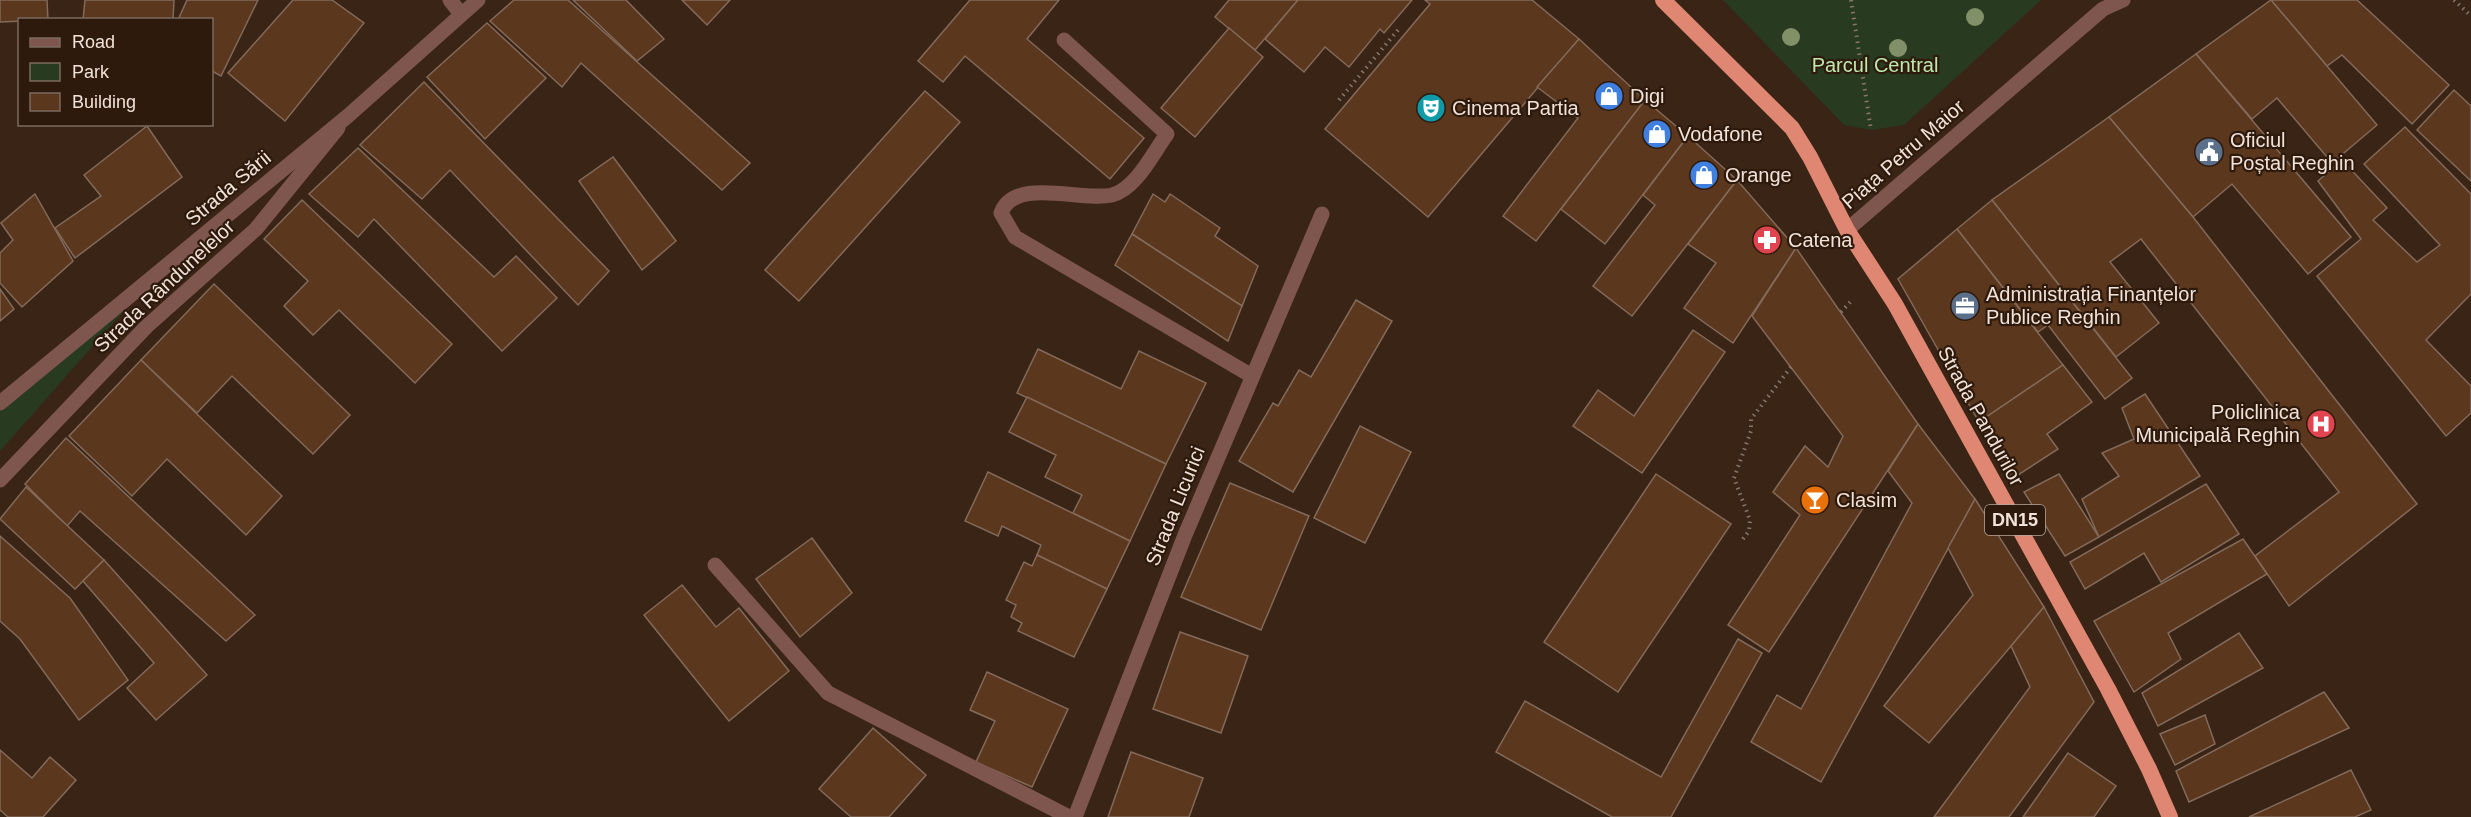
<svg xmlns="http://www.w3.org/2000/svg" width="2471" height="817" font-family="Helvetica,sans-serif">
<rect width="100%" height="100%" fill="#392415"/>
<g fill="#283a20">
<path d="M 1723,0 L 2041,0 L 1904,125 L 1871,130 L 1844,125 Z"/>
<path d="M 152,279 L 0,451 L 0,403 Z"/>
</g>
<g fill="#5a371d" stroke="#836a5a" stroke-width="1.5">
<path d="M 0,0 L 47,0 L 48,20 L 0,22 Z"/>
<path d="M 85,0 L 174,0 L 173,20 L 83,20 Z"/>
<path d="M 187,0 L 258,0 L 221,76 L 212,71 L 212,20 L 178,20 Z"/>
<path d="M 293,0 L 332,0 L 364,23 L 285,121 L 228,73 Z"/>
<path d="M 514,0 L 568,0 L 750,163 L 722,190 L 581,63 L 562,87 L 490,21 Z"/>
<path d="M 573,0 L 626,0 L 664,39 L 637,61 Z"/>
<path d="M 682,0 L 730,0 L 707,25 Z"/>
<path d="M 970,0 L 1059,0 L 1027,39 L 1144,138 L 1110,179 L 965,56 L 943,82 L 918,61 Z"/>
<path d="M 1229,0 L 1298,0 L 1255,50 L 1215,17 Z"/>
<path d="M 1298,0 L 1412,0 L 1384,33 L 1380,29 L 1349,67 L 1325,47 L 1304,72 L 1265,39 Z"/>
<path d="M 1425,0 L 1532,0 L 1579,39 L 1428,217 L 1325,129 L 1430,4 Z"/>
<path d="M 2271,0 L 2357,0 L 2449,85 L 2412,124 L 2342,55 L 2327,66 Z"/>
<path d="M 2271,0 L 2377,125 L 2332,163 L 2277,98 L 2252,119 L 2196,54 Z"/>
<path d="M 487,23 L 546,78 L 485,139 L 427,77 Z"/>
<path d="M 1229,28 L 1263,57 L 1195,137 L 1161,108 Z"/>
<path d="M 1579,39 L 1645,100 L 1536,241 L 1503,216 L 1578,118 L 1537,87 Z"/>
<path d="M 2196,54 L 2351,237 L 2308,274 L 2232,184 L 2193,217 L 2109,117 Z"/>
<path d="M 424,82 L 609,271 L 578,305 L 450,170 L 422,199 L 360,145 Z"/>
<path d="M 2454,90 L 2471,106 L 2471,181 L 2417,130 Z"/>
<path d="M 925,91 L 960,122 L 799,301 L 765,270 Z"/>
<path d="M 1645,100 L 1688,136 L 1605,244 L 1561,209 Z"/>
<path d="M 2109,117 L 2193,217 L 2417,504 L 2289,606 L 2255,556 L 2339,492 L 2141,239 L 2110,262 L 2159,323 L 2116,357 L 1992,200 Z"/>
<path d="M 147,126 L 182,177 L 75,258 L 55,228 L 101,196 L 84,175 Z"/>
<path d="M 2405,127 L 2471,194 L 2471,294 L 2426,340 L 2471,386 L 2471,413 L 2446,436 L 2317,276 L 2361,239 L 2318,181 L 2342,160 L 2387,208 L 2373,220 L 2417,262 L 2440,245 L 2364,164 Z"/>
<path d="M 1688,136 L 1737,180 L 1632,316 L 1593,286 L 1655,205 L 1643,195 Z"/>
<path d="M 358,148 L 494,277 L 516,256 L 557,298 L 502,351 L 374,219 L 358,237 L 309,194 Z"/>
<path d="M 613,157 L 676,241 L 642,270 L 579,181 Z"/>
<path d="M 1737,180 L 1796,248 L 1733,343 L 1684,308 L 1716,263 L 1688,244 Z"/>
<path d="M 35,194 L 73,261 L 22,307 L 0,283 L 0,253 L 13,240 L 1,223 Z"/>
<path d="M 1153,194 L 1165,202 L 1170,194 L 1220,228 L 1215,236 L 1258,266 L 1242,306 L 1132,234 Z"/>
<path d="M 302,200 L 452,344 L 415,383 L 339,310 L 313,335 L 284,306 L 308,281 L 264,239 Z"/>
<path d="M 1992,200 L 2132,378 L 2105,399 L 2048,325 L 2038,332 L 1957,229 Z"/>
<path d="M 1957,229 L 2063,365 L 1979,422 L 1898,279 Z"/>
<path d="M 1132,234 L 1242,306 L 1228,341 L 1115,265 Z"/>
<path d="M 1796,248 L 1918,424 L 1769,652 L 1728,625 L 1800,515 L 1773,492 L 1805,446 L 1828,467 L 1843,436 L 1752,316 Z"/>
<path d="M 214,284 L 350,415 L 313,454 L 232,376 L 197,413 L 141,360 Z"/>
<path d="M 0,289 L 14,309 L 0,321 Z"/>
<path d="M 1356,300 L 1392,321 L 1293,492 L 1239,461 L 1273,403 L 1278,406 L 1299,370 L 1311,377 Z"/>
<path d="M 1693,330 L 1725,352 L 1642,473 L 1573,426 L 1598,390 L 1634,416 Z"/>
<path d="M 1038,349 L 1121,389 L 1139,351 L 1206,383 L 1166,464 L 1017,393 Z"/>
<path d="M 141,360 L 282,496 L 246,535 L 167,459 L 132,496 L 69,436 Z"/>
<path d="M 2063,365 L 2092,402 L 2047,434 L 2058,449 L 2012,479 L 1979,422 Z"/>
<path d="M 2145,394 L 2200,476 L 2099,537 L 2082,499 L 2119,476 L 2102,453 L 2134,439 L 2122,408 Z"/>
<path d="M 1027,397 L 1166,464 L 1130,541 L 1073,513 L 1082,495 L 1045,477 L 1056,455 L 1009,432 Z"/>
<path d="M 1918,424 L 1975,499 L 1821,782 L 1751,742 L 1777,695 L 1801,709 L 1912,503 L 1888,471 Z"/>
<path d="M 1360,426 L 1411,452 L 1365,543 L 1314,518 Z"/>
<path d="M 66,438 L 255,615 L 226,641 L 80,511 L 67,526 L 25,484 Z"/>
<path d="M 988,472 L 1130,541 L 1107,589 L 1037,555 L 1041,545 L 1002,526 L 998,536 L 965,521 Z"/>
<path d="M 1656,474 L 1731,524 L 1618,692 L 1544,642 Z"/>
<path d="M 2059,474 L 2099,537 L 2065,556 L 2024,492 Z"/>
<path d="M 1230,483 L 1309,516 L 1261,630 L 1181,597 Z"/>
<path d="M 2206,484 L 2239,534 L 2161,582 L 2144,553 L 2085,589 L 2070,562 Z"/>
<path d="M 26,487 L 104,560 L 75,589 L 0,519 Z"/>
<path d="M 1975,499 L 2044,607 L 1929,743 L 1884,706 L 1973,595 L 1948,548 Z"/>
<path d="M 0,536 L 70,598 L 128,680 L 79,720 L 20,639 L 0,621 Z"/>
<path d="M 812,538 L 852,593 L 800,637 L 756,579 Z"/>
<path d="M 2243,539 L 2267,574 L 2168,633 L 2181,659 L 2134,692 L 2094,621 Z"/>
<path d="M 1037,555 L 1107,589 L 1074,657 L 1018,631 L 1022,623 L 1011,617 L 1016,605 L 1006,600 L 1024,562 L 1032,566 Z"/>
<path d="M 104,560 L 207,675 L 156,720 L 127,688 L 154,663 L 83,581 Z"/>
<path d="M 682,585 L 716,627 L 739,608 L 789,671 L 729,721 L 644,615 Z"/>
<path d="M 2044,607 L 2094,702 L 2009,817 L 1934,817 L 2030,687 L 2011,646 Z"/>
<path d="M 1180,632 L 1248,656 L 1221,733 L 1153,709 Z"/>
<path d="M 2239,633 L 2263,668 L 2158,726 L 2142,693 Z"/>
<path d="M 1738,639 L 1762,653 L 1671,817 L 1612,817 L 1496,752 L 1525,701 L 1661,777 Z"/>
<path d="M 987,672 L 1068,709 L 1032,787 L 976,762 L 995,721 L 970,710 Z"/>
<path d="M 2324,692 L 2349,728 L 2189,802 L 2176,771 Z"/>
<path d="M 2205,715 L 2215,744 L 2175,765 L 2160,734 Z"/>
<path d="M 873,728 L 926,775 L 889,817 L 851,817 L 819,789 Z"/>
<path d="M 0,750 L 32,778 L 50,757 L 76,780 L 43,817 L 8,817 L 0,810 Z"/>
<path d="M 1131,752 L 1203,778 L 1189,817 L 1108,817 Z"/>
<path d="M 2068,753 L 2116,786 L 2094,817 L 2023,817 Z"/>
<path d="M 2351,770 L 2371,810 L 2355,817 L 2249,817 Z"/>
</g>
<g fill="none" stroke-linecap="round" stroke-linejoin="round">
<g stroke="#887669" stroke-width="4" stroke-dasharray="1.5 4.5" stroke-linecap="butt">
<path d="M 1851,0 L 1871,130"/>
<path d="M 2454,0 L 2471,16"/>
<path d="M 1339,100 L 1398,30"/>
<path d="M 1841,312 L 1852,300"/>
<path d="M 1743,539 L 1749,531 L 1750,520 L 1734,478 L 1751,431 L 1751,419 L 1791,367"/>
</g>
<path stroke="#7e564d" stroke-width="15" d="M 1064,40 L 1167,134 C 1153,153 1136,189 1112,195 C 1081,202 1015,176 1001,213 L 1015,237 L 1252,376"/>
<g stroke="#7e564d" stroke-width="15">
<path d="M 450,0 L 461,14"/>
<path d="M 0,480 L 146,327 L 256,229 L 338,128"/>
<path d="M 715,565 L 828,693 L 1069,817"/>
<path d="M 1075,817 L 1185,535 L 1322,214"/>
</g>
<g stroke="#7e564d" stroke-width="15">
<path d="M 1847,230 L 2103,9 L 2123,0"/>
<path d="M 0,403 L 349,115 L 478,0"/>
</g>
<path stroke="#e08774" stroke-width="16" d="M 1663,0 L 1792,128 L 1810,157 L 1847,230 L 1895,304 L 2108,689 L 2149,769 L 2170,817"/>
</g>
<g fill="#829068">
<circle cx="1975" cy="17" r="9"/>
<circle cx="1791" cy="37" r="9"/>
<circle cx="1898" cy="48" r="9"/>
</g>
<defs>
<g id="shop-disc" transform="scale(1.5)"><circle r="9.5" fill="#3f7fe0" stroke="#2e1a0c"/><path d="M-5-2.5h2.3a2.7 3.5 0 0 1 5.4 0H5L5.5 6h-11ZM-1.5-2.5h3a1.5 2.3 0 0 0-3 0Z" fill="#fff"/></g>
<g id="theatre-disc" transform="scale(1.5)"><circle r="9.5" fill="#0f9aa8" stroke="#2e1a0c"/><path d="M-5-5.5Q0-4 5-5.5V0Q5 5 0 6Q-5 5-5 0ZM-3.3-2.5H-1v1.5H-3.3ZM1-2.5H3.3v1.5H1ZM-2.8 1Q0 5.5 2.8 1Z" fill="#fff"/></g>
<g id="civic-disc" transform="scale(1.5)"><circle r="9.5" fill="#5c6f8a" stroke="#2e1a0c"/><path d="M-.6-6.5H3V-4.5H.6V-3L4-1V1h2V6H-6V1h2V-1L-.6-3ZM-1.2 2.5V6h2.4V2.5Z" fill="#fff"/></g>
<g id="pharmacy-disc" transform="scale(1.5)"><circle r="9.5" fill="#e0444e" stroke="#2e1a0c"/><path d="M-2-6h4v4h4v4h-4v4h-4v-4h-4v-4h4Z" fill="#fff"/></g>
<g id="office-disc" transform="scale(1.5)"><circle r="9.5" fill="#5c6f8a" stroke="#2e1a0c"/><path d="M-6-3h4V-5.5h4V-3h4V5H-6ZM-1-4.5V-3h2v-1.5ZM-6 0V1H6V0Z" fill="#fff"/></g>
<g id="hospital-disc" transform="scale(1.5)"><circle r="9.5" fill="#e0444e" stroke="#2e1a0c"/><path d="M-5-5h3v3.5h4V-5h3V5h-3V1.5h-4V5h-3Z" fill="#fff"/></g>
<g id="bar-disc" transform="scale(1.5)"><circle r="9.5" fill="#e8710a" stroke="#2e1a0c"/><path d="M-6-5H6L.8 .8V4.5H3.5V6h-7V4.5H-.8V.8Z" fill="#fff"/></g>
</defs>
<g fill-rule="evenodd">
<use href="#shop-disc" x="1609" y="96"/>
<use href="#theatre-disc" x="1431" y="108"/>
<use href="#shop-disc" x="1657" y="134"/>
<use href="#civic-disc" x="2209" y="152"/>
<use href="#shop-disc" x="1704" y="175"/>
<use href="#pharmacy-disc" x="1767" y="240"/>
<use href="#office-disc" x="1965" y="306"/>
<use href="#hospital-disc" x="2321" y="424"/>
<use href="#bar-disc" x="1815" y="500"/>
</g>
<g text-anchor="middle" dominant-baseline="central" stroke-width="4.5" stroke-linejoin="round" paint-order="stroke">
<rect fill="#2e1a0c" stroke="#b6a69c" stroke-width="1.5" x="1985" y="505" width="60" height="30" rx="4.5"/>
<g font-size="18" font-weight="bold" fill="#f1e2d9">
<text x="2015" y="520">DN15</text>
</g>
<g font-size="20" fill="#bde8ab" stroke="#2e1a0c">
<text x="1875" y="65">Parcul Central</text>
</g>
<g font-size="20" fill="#f1e2d9" stroke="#2e1a0c" text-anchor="start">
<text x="1630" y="96">Digi</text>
<text x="1452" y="108">Cinema Partia</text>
<text x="1678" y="134">Vodafone</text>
<text x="2230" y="140">Oficiul<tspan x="2230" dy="23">Poștal Reghin</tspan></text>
<text x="1725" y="175">Orange</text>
<text x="1788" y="240">Catena</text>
<text x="1986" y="294">Administrația Finanțelor<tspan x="1986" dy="23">Publice Reghin</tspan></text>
<text x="2300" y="412" text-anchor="end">Policlinica<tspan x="2300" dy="23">Municipală Reghin</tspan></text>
<text x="1836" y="500">Clasim</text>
</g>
<g font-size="20" fill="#f1e2d9" stroke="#2e1a0c">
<text transform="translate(1903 154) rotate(-41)">Piața Petru Maior</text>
<text transform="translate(228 188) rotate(-40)">Strada Sării</text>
<text transform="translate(164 286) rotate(-43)">Strada Rândunelelor</text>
<text transform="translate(1981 416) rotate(61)">Strada Pandurilor</text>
<text transform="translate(1175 506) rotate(-68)">Strada Licurici</text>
</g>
</g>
<rect x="18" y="18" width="195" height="108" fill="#2e1a0c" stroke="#7c6a5e" stroke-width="1.5"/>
<rect x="30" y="38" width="30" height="9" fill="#7e564d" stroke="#7c6a5e" stroke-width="1.5"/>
<text x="72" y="48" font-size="18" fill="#f1e2d9">Road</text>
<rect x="30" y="63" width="30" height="18" fill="#283a20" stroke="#7c6a5e" stroke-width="1.5"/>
<text x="72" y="78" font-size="18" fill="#f1e2d9">Park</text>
<rect x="30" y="93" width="30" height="18" fill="#5a371d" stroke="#7c6a5e" stroke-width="1.5"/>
<text x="72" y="108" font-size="18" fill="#f1e2d9">Building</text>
</svg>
